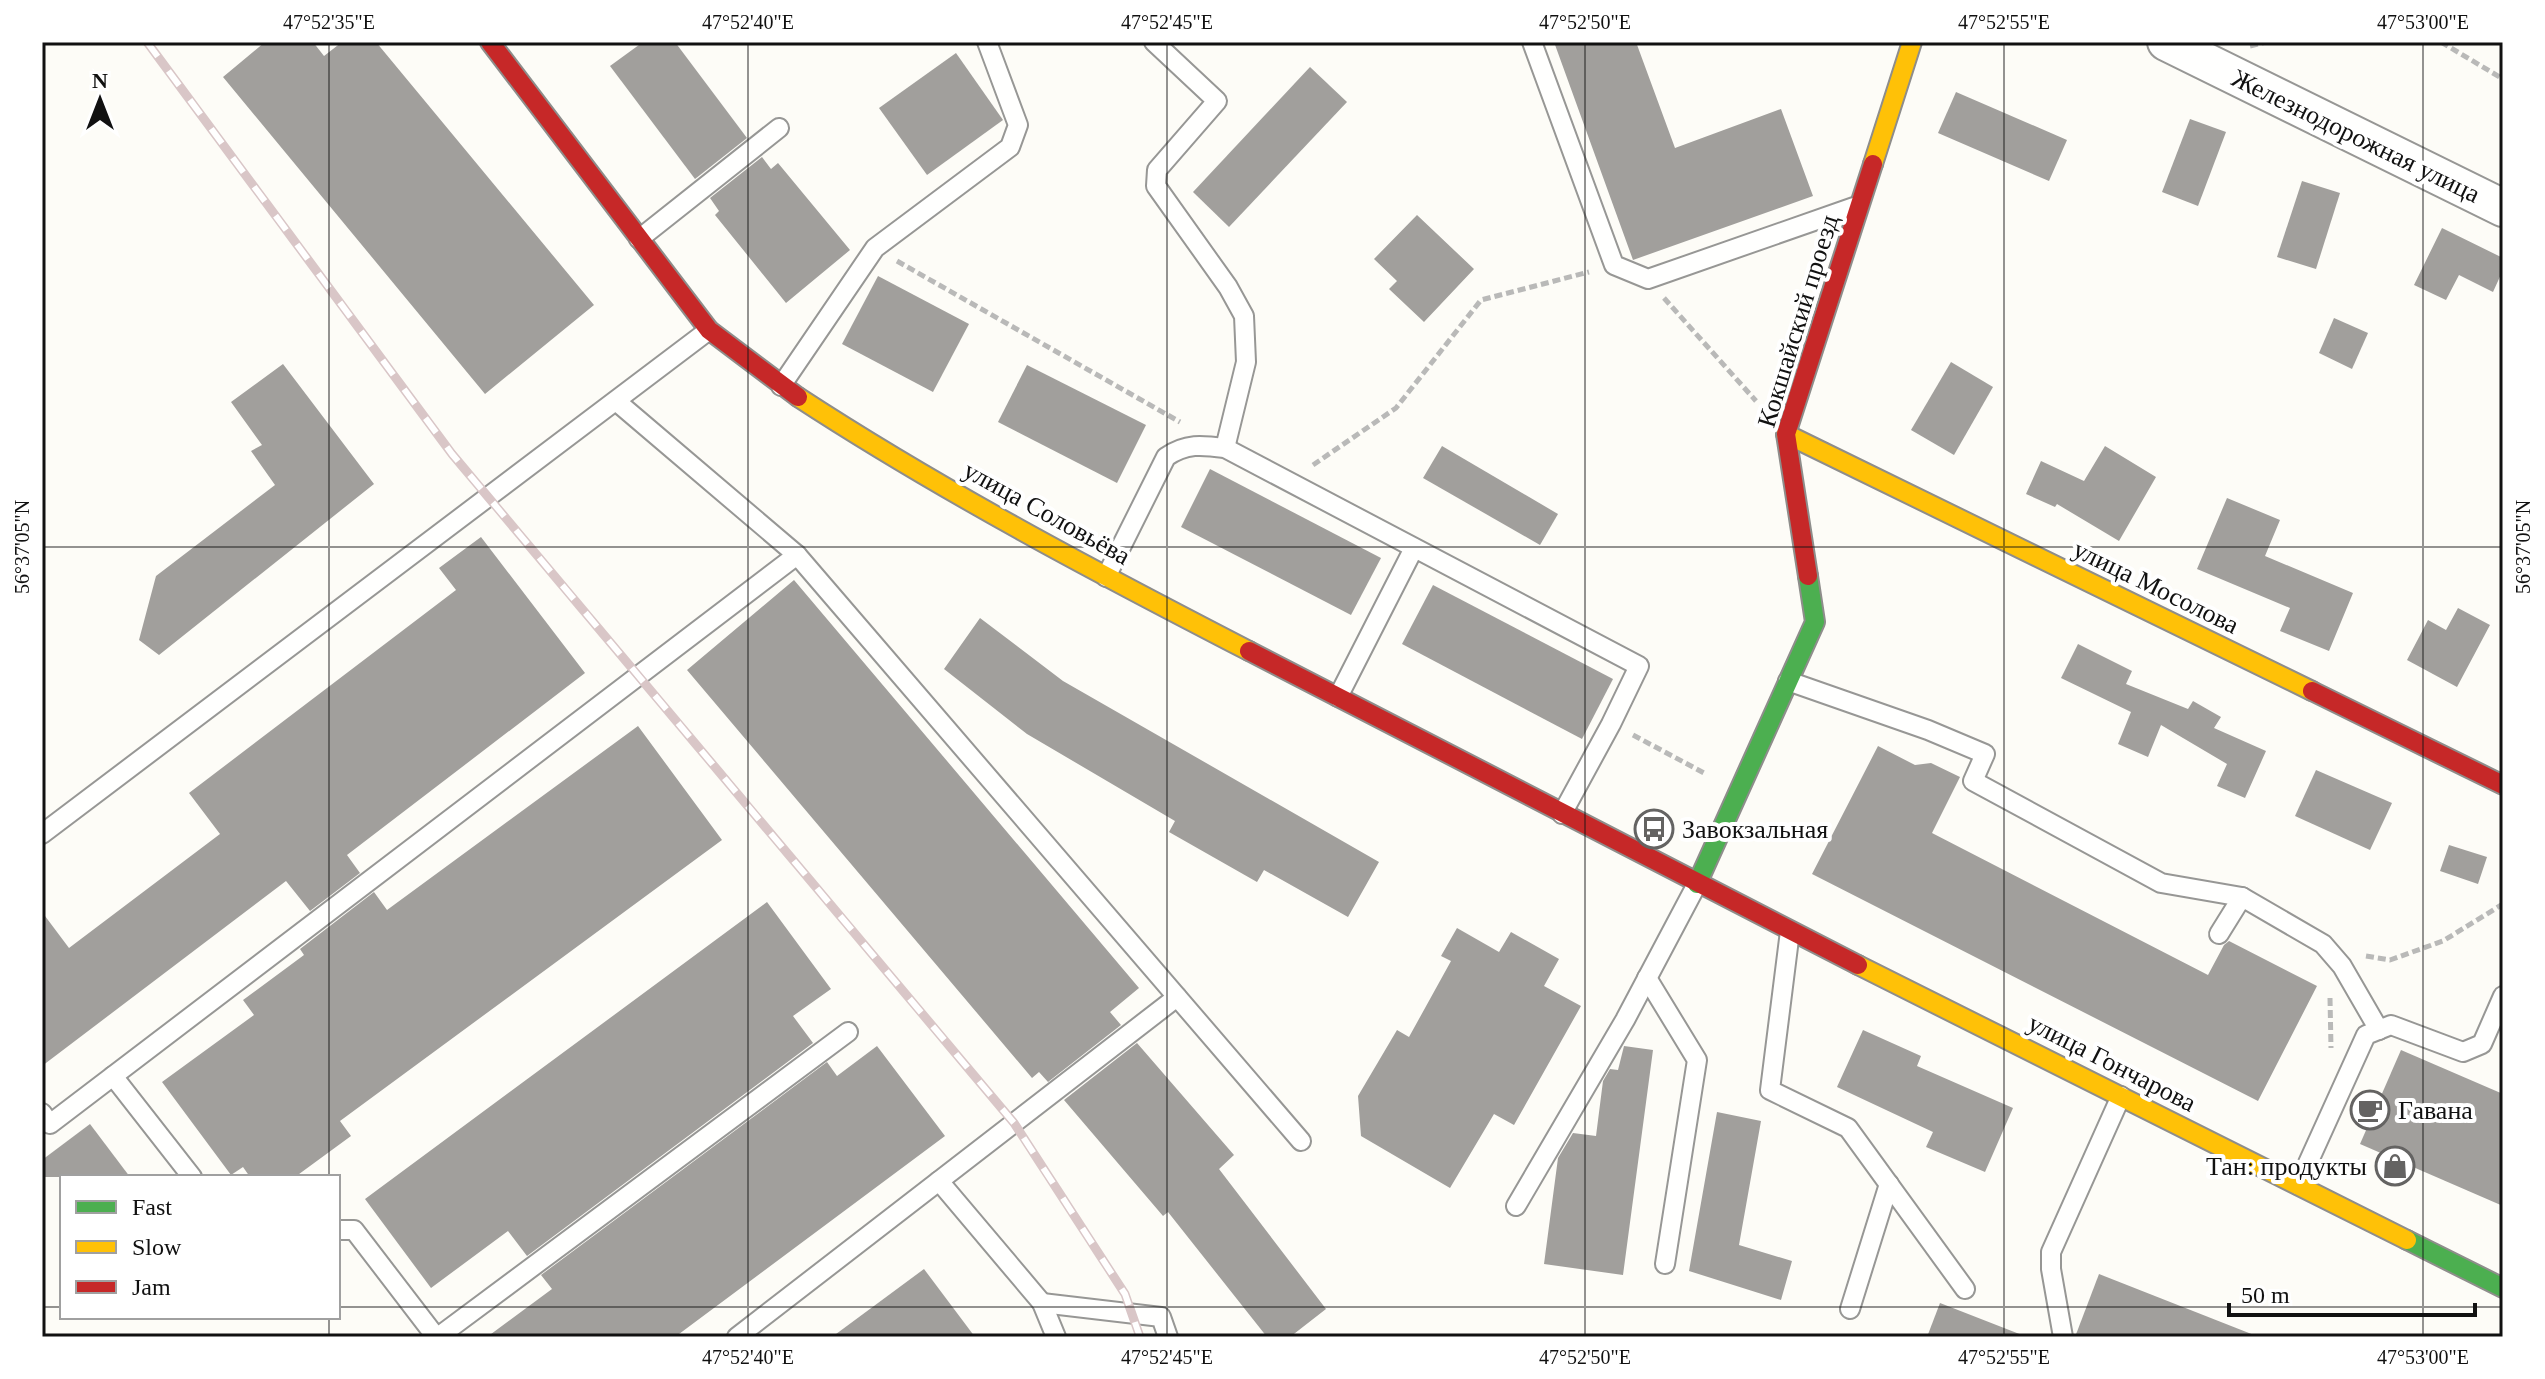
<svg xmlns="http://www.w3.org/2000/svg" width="2545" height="1379" font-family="Georgia,serif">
<rect width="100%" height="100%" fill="#fdfcf7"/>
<g fill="#a19f9c">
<path d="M 265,42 L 313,42 L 324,56 L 342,42 L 376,42 L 594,305 L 485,394 L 223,77 Z"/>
<path d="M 643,42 L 675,42 L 747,138 L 695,179 L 610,66 Z"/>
<path d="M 1554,42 L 1636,42 L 1675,148 L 1781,109 L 1813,196 L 1633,260 Z"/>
<path d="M 956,53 L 1003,120 L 927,175 L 879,108 Z"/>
<path d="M 1310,67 L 1347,102 L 1229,227 L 1193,192 Z"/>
<path d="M 1956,92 L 2067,140 L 2049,181 L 1938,133 Z"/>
<path d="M 2190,119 L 2226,132 L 2198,206 L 2162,192 Z"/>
<path d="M 762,157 L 771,169 L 778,163 L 850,250 L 786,303 L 715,215 L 719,211 L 710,198 Z"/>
<path d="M 2302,181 L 2340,193 L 2316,269 L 2277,257 Z"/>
<path d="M 1417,215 L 1474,269 L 1424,322 L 1389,289 L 1397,281 L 1374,259 Z"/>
<path d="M 2442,228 L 2503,258 L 2503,270 L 2493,292 L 2459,275 L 2446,300 L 2414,285 Z"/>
<path d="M 878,276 L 969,324 L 933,392 L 842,344 Z"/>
<path d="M 2334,318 L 2368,333 L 2352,369 L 2319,353 Z"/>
<path d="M 1951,362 L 1993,387 L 1954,455 L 1911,430 Z"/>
<path d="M 283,364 L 374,484 L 159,655 L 139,640 L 156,576 L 275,485 L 251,451 L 262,445 L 231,402 Z"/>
<path d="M 1027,365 L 1146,425 L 1117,483 L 998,422 Z"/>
<path d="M 1442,446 L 1558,514 L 1540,545 L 1423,478 Z"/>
<path d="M 2105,446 L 2156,477 L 2119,541 L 2057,504 L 2055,507 L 2026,494 L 2041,461 L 2084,481 Z"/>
<path d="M 1210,469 L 1381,558 L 1351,615 L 1181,527 Z"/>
<path d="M 2227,498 L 2280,520 L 2265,556 L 2353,593 L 2329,651 L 2280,631 L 2290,608 L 2197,569 Z"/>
<path d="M 481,537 L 585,673 L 347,855 L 360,873 L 310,911 L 286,881 L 42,1066 L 42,912 L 69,948 L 220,834 L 189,793 L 456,590 L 439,568 Z"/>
<path d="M 794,580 L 1139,988 L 1110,1012 L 1121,1025 L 1048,1082 L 1039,1072 L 1032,1078 L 687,670 Z"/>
<path d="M 1433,585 L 1613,679 L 1582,739 L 1402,644 Z"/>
<path d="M 2458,608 L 2490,625 L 2457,687 L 2407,660 L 2428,620 L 2446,630 Z"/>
<path d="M 980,618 L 1063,681 L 1379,862 L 1348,917 L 1264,870 L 1257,882 L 1169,832 L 1175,821 L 1027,734 L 944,669 Z"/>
<path d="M 2078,644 L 2132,671 L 2126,684 L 2188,709 L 2193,701 L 2221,717 L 2214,728 L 2266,751 L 2245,798 L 2217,786 L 2227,764 L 2161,725 L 2148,757 L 2118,744 L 2131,712 L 2061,678 Z"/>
<path d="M 638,726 L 722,840 L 340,1121 L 351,1136 L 295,1177 L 250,1177 L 243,1167 L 231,1175 L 162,1082 L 254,1015 L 243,1000 L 304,955 L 300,949 L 374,892 L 387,910 Z"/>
<path d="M 1878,746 L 1915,765 L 1931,763 L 1960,777 L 1932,833 L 2208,975 L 2224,945 L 2229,941 L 2317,986 L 2258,1101 L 1812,874 Z"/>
<path d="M 2316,770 L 2392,803 L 2370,850 L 2295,816 Z"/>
<path d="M 2449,845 L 2487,857 L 2478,884 L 2440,871 Z"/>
<path d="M 767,902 L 831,989 L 793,1016 L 813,1043 L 527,1256 L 508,1231 L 431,1288 L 365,1199 Z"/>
<path d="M 1457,928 L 1499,952 L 1511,932 L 1559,959 L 1544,986 L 1581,1006 L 1514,1125 L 1494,1114 L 1450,1188 L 1361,1136 L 1358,1096 L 1397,1030 L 1409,1037 L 1451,961 L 1441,956 Z"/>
<path d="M 1863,1030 L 1921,1056 L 1917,1066 L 2013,1108 L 1985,1172 L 1926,1147 L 1933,1132 L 1837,1087 Z"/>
<path d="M 1137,1043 L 1234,1155 L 1219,1169 L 1326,1309 L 1290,1337 L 1267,1337 L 1168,1212 L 1163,1216 L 1064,1100 Z"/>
<path d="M 877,1046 L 945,1136 L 675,1337 L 487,1337 L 552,1289 L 541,1275 L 827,1062 L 837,1076 Z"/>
<path d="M 1624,1046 L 1653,1050 L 1623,1275 L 1544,1264 L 1558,1158 L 1573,1133 L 1596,1136 L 1603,1081 L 1610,1069 L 1618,1070 Z"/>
<path d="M 2401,1050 L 2503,1094 L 2503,1206 L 2360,1144 Z"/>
<path d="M 1717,1112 L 1761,1121 L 1739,1245 L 1792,1261 L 1781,1300 L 1689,1271 Z"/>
<path d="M 90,1124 L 130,1177 L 42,1177 L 42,1160 Z"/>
<path d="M 924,1269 L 975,1337 L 832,1337 Z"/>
<path d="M 2099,1274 L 2254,1335 L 2254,1337 L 2075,1337 Z"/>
<path d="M 1940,1303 L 2022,1335 L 2022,1337 L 1927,1337 Z"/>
</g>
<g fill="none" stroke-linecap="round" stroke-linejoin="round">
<g stroke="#979795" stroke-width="22">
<g id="lane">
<path d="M 1154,42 L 1217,101 L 1157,170 L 1156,186 L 1228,287 L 1244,316 L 1246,362 L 1225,448"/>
<path d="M 1532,42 L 1614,265 L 1648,279 L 1854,207"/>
<path d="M 639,239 L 779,128"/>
<path d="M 781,386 L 875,248 L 1010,147 L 1018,125 L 987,42"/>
<path d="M 616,401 L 797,555 L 1301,1141"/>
<path d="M 1106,577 L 1166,457 C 1186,443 1202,445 1225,448 L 1639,666 L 1611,724 L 1562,814"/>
<path d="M 1788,681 L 1928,730 L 1985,754 L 1973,781 L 2161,883 L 2242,897 L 2323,944 L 2342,966 L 2379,1030"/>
<path d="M 1338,697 L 1414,548"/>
<path d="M 42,834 L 709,330"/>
<path d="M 1790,931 L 1770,1090 L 1848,1128 L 1965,1289"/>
<path d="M 2219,934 L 2242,897"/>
<path d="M 1647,978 L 1697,1060 L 1665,1264"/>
<path d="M 113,1076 L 192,1177"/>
<path d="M 42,1113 L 50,1124 L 797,555"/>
<path d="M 939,1181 L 1042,1303 L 1056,1337"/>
<path d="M 2298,1185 L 2366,1035 L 2391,1025 L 2463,1052 L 2482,1044 L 2503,996"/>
<path d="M 1516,1206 L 1625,1020 L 1697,884"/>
<path d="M 338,1230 L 354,1230 L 436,1337"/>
<path d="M 1042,1303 L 1161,1317 L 1168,1337"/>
<path d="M 1850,1309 L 1889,1184"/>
<path d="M 438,1337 L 848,1032"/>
<path d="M 737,1337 L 1177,997"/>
<path d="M 2063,1337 L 2051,1269 L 2051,1252 L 2121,1096"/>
</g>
</g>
<g stroke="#979795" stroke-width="40">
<path id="street" d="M 2166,42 L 2503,208"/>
</g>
<g stroke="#8e8d8b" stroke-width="22">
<g id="fast">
<path d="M 1697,884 L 1815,622 L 1808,576"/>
<path d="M 2407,1240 L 2503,1288"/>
</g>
</g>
<g stroke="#8e8d8b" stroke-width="22">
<g id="slow">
<path d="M 1873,164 L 1912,42"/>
<path d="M 798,397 C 942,491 1096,572 1249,651"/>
<path d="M 1786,434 L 2312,691"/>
<path d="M 1858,965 L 2407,1240"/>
</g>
</g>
<g stroke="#8e8d8b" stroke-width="22">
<g id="jam">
<path d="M 490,42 L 709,330 L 798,397"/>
<path d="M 1808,576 L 1786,434 L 1873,164"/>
<path d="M 1249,651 L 1858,965"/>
<path d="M 2312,691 L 2503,785"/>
</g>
</g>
<g stroke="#b9b9b8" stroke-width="5" stroke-dasharray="8 4" stroke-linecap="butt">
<path d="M 2441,42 L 2503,79"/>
<path d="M 2250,46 L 2266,42"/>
<path d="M 897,261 L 1180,422"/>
<path d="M 1664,298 L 1756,401"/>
<path d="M 1313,465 L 1396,408 L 1481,300 L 1589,272"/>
<path d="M 1633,735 L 1706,774"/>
<path d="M 2366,956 L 2390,960 L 2443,941 L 2503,904"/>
<path d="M 2330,998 L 2331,1048"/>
</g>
<use href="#lane" stroke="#fffffe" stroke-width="18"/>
<use href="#street" stroke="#fffffe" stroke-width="36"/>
<use href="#fast" stroke="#4caf50" stroke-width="18"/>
<use href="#slow" stroke="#ffc107" stroke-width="18"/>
<use href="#jam" stroke="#c62828" stroke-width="18"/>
<g stroke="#d9c6c7" stroke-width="9">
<path id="rail" d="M 147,42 L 452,454 L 1014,1123 L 1125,1294 L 1140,1337"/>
</g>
<use href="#rail" stroke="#fff" stroke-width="6" stroke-dasharray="18" stroke-linecap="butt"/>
</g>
<path fill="none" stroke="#111" stroke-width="2" stroke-opacity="0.45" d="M 329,42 L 329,1177M 748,42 L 748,1337M 1167,42 L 1167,1337M 1585,42 L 1585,1337M 2004,42 L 2004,1337M 2423,42 L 2423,1337M 42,547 L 2503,547M 42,1307 L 62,1307M 338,1307 L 2503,1307M 329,1317 L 329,1337"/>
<defs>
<g id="bus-ring" transform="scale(2)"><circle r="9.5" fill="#fff" stroke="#646362" stroke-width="1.5"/><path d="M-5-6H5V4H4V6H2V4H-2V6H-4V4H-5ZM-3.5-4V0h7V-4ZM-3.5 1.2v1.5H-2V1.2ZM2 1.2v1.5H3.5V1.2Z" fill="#646362"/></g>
<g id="cafe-ring" transform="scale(2)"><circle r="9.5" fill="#fff" stroke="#646362" stroke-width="1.5"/><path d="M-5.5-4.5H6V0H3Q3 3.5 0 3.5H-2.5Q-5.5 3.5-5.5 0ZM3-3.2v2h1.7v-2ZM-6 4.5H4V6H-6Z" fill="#646362"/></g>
<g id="shop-ring" transform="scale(2)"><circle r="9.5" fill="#fff" stroke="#646362" stroke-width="1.5"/><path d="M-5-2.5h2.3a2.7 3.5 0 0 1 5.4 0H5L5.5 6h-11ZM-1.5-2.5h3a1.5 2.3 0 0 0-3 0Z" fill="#646362"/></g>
</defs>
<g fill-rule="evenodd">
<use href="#bus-ring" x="1654" y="829"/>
<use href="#cafe-ring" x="2370" y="1110"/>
<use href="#shop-ring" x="2395" y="1166"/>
</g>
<g text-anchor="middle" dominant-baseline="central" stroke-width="8" stroke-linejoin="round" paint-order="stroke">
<g font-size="26" fill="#111" stroke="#fff">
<text transform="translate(2356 136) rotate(26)">Железнодорожная улица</text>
<text transform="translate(1798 321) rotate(-73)">Кокшайский проезд</text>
<text transform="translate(1047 513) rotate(29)">улица Соловьёва</text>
<text transform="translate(2156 587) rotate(26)">улица Мосолова</text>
<text transform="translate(2112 1063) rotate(27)">улица Гончарова</text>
</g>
<g font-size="26" fill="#111" stroke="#fff" text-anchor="start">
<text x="1682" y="829">Завокзальная</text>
<text x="2398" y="1110">Гавана</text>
<text x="2367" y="1166" text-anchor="end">Тан: продукты</text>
</g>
</g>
<rect width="2545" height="1379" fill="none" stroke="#ffffff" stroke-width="88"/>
<rect x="60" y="1175" width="280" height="144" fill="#ffffff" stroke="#a0a0a0" stroke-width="2"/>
<rect x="76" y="1201" width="40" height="12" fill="#4caf50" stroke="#a0a0a0" stroke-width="2"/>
<text x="132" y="1215" font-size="24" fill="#111111">Fast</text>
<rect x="76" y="1241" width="40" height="12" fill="#ffc107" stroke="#a0a0a0" stroke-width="2"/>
<text x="132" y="1255" font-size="24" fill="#111111">Slow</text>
<rect x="76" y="1281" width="40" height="12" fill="#c62828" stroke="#a0a0a0" stroke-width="2"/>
<text x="132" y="1295" font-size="24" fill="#111111">Jam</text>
<g transform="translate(100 100)" stroke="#ffffff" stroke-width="6" paint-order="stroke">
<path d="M0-6L14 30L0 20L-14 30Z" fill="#111111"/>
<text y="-12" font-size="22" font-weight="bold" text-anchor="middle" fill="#111111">N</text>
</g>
<path d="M2229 1303v12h246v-12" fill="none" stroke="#111111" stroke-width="4"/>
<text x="2241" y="1303" font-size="24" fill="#111111" stroke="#ffffff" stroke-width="6" paint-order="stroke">50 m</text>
<rect x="44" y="44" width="2457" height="1291" fill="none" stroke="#111" stroke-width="3"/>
<g font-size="20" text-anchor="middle" fill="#111">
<text x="329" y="29">47°52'35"E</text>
<text x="748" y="29">47°52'40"E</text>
<text x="1167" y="29">47°52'45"E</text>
<text x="1585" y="29">47°52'50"E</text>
<text x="2004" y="29">47°52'55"E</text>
<text x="2423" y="29">47°53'00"E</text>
<text transform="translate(22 547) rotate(-90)" y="7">56°37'05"N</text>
<text transform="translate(2523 547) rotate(-90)" y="7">56°37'05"N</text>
<text x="748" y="1364">47°52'40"E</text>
<text x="1167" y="1364">47°52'45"E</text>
<text x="1585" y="1364">47°52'50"E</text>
<text x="2004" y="1364">47°52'55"E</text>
<text x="2423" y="1364">47°53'00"E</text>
</g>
</svg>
